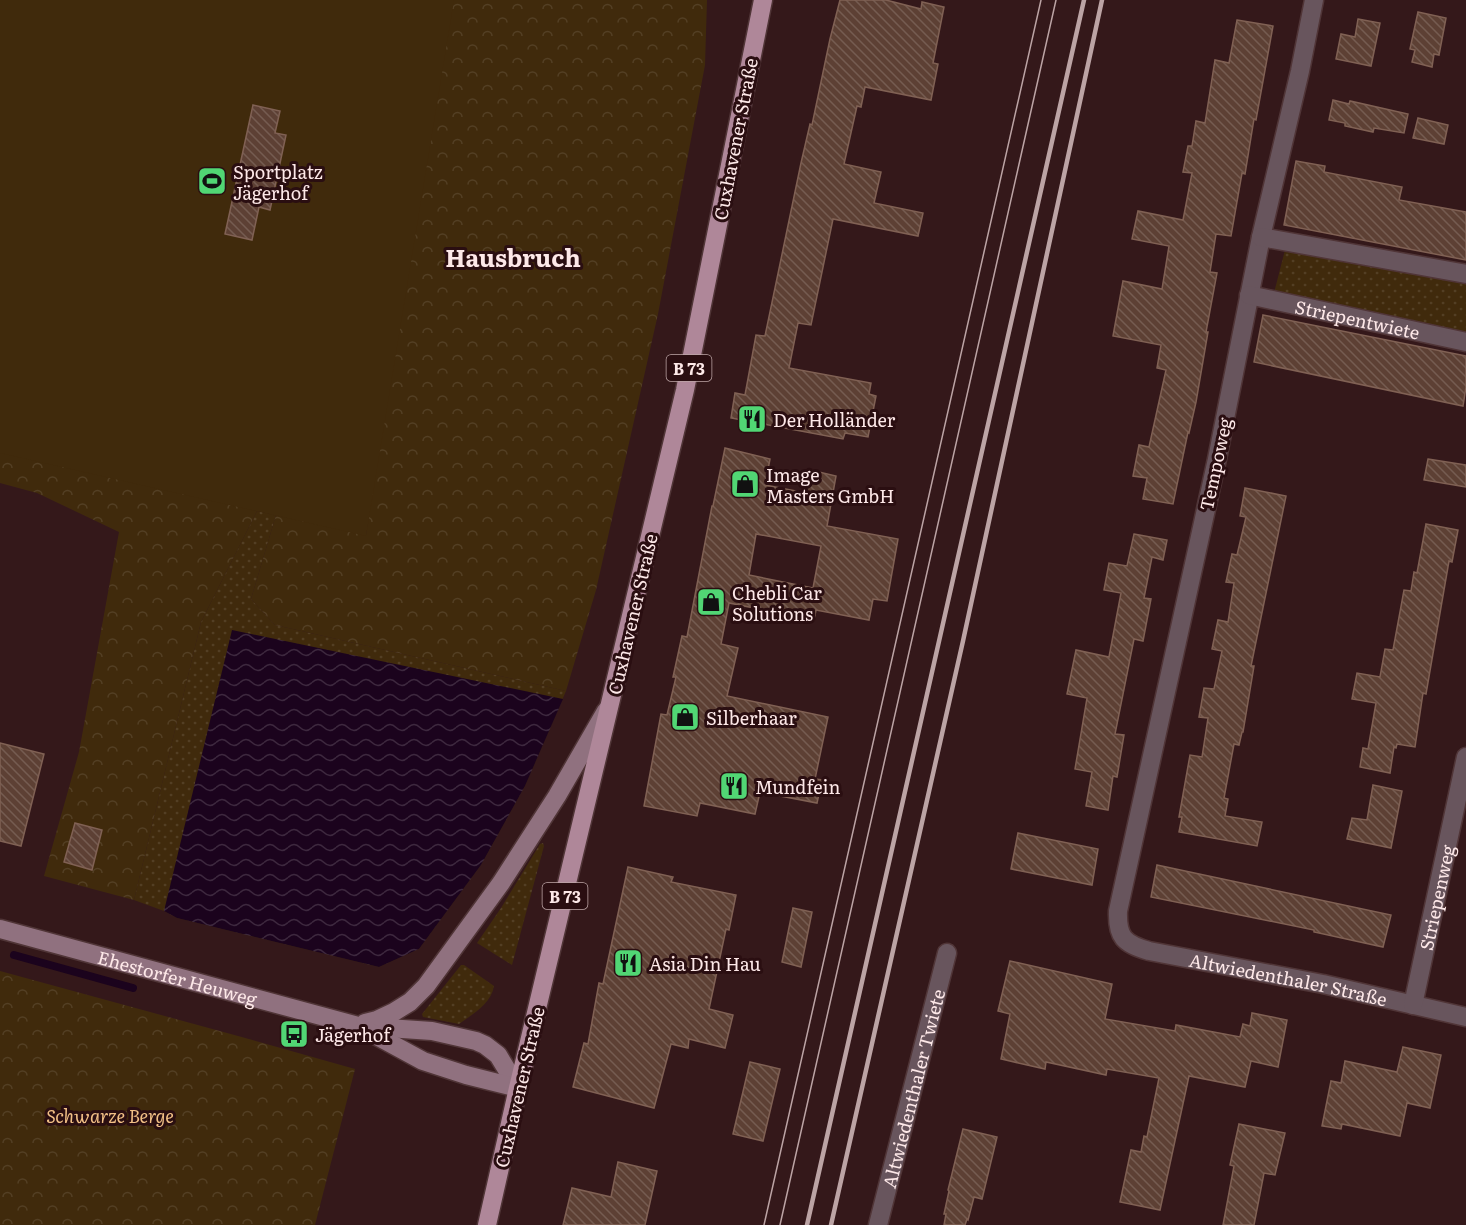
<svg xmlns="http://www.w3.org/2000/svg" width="1466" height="1225" font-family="Literata,serif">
<defs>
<pattern id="grass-dots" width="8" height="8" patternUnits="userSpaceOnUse" patternTransform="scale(1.5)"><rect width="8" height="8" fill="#402a0c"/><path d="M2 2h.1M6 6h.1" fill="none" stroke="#533f24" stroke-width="1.8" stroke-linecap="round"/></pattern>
<pattern id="forest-crowns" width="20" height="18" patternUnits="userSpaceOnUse" patternTransform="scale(1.5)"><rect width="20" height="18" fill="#402a0c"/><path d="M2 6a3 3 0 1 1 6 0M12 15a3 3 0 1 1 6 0" fill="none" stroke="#533f24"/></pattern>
<pattern id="water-waves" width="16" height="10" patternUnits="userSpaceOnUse" patternTransform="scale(1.5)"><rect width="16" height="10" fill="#1b031d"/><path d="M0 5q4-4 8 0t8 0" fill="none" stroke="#3d283e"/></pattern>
<pattern id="building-back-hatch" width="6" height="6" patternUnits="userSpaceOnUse" patternTransform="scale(1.5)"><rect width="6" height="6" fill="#5d4034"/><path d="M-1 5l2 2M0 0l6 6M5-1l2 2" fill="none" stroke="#755c51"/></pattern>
</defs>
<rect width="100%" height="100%" fill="#34181a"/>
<g fill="url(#grass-dots)">
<path d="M 1286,246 L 1466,283 L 1466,334 L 1274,293 Z"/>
<path d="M 257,511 L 276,515 L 251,599 L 275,625 L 566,691 L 525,786 L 481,865 L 419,949 L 379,967 L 177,918 L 164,911 L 134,900 L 201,622 Z"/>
<path d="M 543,843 L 544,846 L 512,965 L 477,943 L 501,908 L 540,844 Z"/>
<path d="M 461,965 L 464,965 L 494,986 C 491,1004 473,1014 459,1024 L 423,1017 L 422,1014 Z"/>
</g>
<g fill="url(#forest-crowns)">
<path d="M 437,0 L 707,0 L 705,65 L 658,314 L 596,590 L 566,691 L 275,625 L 251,599 L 276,515 L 366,535 Z"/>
<path d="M 0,425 L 257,511 L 201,622 L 134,900 L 44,876 L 79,752 L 119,532 L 37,493 L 0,483 Z"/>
<path d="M 0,971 L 238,1036 L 355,1069 L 315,1225 L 0,1225 Z"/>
</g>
<path fill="#402a0c" d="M 0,0 L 454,0 L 366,536 L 0,453 Z"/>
<path fill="url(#water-waves)" d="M 232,630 L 563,699 L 525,786 L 481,865 L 419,949 L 379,967 L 177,918 L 164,911 Z"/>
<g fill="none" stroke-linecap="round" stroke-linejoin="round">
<path stroke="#1b031d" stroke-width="8" d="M 14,955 L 133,988"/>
</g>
<g fill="url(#building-back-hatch)" stroke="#806154" stroke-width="1.5" fill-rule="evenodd">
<path d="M 840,0 L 886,0 L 921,9 L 922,2 L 944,7 L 933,63 L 938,64 L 931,100 L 865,87 L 861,107 L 857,106 L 844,164 L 881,172 L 874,203 L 923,213 L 918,236 L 833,219 L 811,325 L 798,323 L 789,368 L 871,383 L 869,394 L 876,396 L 868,437 L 845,433 L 843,439 L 731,418 L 735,393 L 745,395 L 756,335 L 765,336 L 801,163 L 810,124 L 812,125 L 830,39 Z"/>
<path d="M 1418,12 L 1446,18 L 1439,55 L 1434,54 L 1432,67 L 1412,62 L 1415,50 L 1410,49 Z"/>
<path d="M 1358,19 L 1380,23 L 1371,66 L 1336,59 L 1341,34 L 1355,37 Z"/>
<path d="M 1237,20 L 1273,26 L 1256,120 L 1254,119 L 1245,174 L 1242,173 L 1231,236 L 1216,234 L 1210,272 L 1217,273 L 1206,332 L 1208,332 L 1196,402 L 1189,433 L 1188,432 L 1173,504 L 1143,499 L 1147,478 L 1133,476 L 1139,445 L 1149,447 L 1166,370 L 1157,368 L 1161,345 L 1113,336 L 1123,281 L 1162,289 L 1169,246 L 1132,239 L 1138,211 L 1183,220 L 1192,173 L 1183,172 L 1188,146 L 1192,146 L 1196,121 L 1205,123 L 1215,60 L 1229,63 Z"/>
<path d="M 1333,100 L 1349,104 L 1350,101 L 1408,114 L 1404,133 L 1374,128 L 1373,132 L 1345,126 L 1345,123 L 1329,120 Z"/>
<path d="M 253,105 L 280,111 L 275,133 L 286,135 L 270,210 L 259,207 L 252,240 L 225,234 Z"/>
<path d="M 1418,118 L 1448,125 L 1444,144 L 1413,138 Z"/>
<path d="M 1296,161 L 1325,166 L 1324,172 L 1402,187 L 1399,200 L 1466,212 L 1466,260 L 1284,225 Z"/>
<path d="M 1263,315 L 1466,356 L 1466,387 L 1463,406 L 1254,362 Z"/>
<path d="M 725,448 L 770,459 L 765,485 L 801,492 L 811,470 L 836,476 L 827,526 L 898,539 L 887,601 L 873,599 L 869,620 L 816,610 L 814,620 L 729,603 L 721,644 L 738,648 L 727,696 L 828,717 L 815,779 L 822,780 L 817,803 L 760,792 L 755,814 L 700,803 L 697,816 L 644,806 L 661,714 L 667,715 L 676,677 L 673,677 L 682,636 L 687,637 L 712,506 L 713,506 ZM 756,534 L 821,546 L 813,588 L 749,575 Z"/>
<path d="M 1428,459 L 1466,465 L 1466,487 L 1424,480 Z"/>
<path d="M 1245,488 L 1286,496 L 1251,666 L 1254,666 L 1243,732 L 1242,732 L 1239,745 L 1234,744 L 1224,798 L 1228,799 L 1225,816 L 1262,822 L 1257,846 L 1179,832 L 1182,817 L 1179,817 L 1190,755 L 1202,757 L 1208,718 L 1199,717 L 1204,688 L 1214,689 L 1222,651 L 1212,649 L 1218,620 L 1228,622 L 1234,583 L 1226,582 L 1232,554 L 1237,555 L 1246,517 L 1240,516 Z"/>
<path d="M 1426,524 L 1458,530 L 1452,562 L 1449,561 L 1426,694 L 1423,693 L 1415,747 L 1397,744 L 1396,748 L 1394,747 L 1390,773 L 1360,767 L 1363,748 L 1368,749 L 1376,703 L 1352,699 L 1357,673 L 1380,677 L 1385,649 L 1393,650 L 1404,590 L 1411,591 L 1414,572 L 1417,573 Z"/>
<path d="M 1134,534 L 1167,540 L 1163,560 L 1152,557 L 1144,598 L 1151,599 L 1143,641 L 1134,639 L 1115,734 L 1124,735 L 1117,777 L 1113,776 L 1108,810 L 1086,806 L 1092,772 L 1075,769 L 1087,698 L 1067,694 L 1076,650 L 1109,657 L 1121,593 L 1104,590 L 1109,563 L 1127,566 Z"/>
<path d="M 0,743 L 44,754 L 21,846 L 0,841 Z"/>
<path d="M 1373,785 L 1402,791 L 1391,848 L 1347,839 L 1352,818 L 1367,820 Z"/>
<path d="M 75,823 L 102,830 L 92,870 L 64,862 Z"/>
<path d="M 1018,833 L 1098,849 L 1092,885 L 1011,869 Z"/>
<path d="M 1157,865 L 1391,915 L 1383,947 L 1314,932 L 1314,930 L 1151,897 Z"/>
<path d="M 628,867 L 673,877 L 671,882 L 736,895 L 729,930 L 726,929 L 709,1009 L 733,1015 L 725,1048 L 689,1039 L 688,1048 L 671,1044 L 654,1108 L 573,1087 L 584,1043 L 588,1044 L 599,983 L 603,984 Z"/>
<path d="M 793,908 L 812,912 L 801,967 L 782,962 Z"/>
<path d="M 1010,961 L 1112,984 L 1105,1019 L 1175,1031 L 1176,1025 L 1240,1037 L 1243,1024 L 1250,1026 L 1252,1013 L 1287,1020 L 1278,1067 L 1251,1061 L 1245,1087 L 1189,1076 L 1160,1210 L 1120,1202 L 1131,1150 L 1141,1152 L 1144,1136 L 1147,1137 L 1159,1078 L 1107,1069 L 1106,1075 L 1046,1062 L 1045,1069 L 1001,1059 L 1010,1014 L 998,1011 Z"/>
<path d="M 1403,1047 L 1441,1055 L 1430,1108 L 1407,1103 L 1400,1136 L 1342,1124 L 1341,1129 L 1322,1126 L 1331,1081 L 1341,1083 L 1345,1061 L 1397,1072 Z"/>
<path d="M 750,1062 L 780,1069 L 763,1141 L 733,1134 Z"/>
<path d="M 1239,1124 L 1285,1133 L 1275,1175 L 1264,1173 L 1254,1225 L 1223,1225 L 1234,1166 L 1230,1165 Z"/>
<path d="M 963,1129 L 997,1137 L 982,1199 L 974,1197 L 968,1220 L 967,1219 L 965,1225 L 944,1225 L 946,1214 L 944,1214 L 949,1191 L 948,1190 Z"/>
<path d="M 618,1162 L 657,1171 L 645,1225 L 563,1225 L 572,1188 L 611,1197 Z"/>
</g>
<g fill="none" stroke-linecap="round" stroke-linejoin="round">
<g stroke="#503537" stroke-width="21">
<g id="street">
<path id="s1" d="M 1314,0 L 1300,71 L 1261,237 L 1217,459 L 1118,911 C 1117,937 1124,944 1149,951 L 1323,984 L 1466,1017"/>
<path d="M 1261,237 L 1466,274"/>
<path id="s2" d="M 1249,295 L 1466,342"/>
<path id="s3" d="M 1413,1005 L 1466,757"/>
<path id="s4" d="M 878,1225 L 947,953"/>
</g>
</g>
<g stroke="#503537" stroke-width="21">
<g id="secondary">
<path id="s5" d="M 0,929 L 358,1026 L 432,1031 L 476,1041 L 485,1045 L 498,1055 L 518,1088"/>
<path d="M 365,1023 L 377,1020 L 394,1012 L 410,1002 L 426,986 L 501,883 L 557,796 L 606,711"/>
<path d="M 364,1029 L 423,1061 L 466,1075 L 518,1088"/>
</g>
</g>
<g stroke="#503537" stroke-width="21">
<path id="primary" d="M 487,1225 L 518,1088 L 685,390 L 763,0"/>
</g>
<use href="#street" stroke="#68555d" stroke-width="18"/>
<use href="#secondary" stroke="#90717f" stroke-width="18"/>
<use href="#primary" stroke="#af8799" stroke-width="18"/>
<g stroke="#bca4a5" stroke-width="1.5">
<path d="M 764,1225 L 1041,0"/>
<path d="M 780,1225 L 1056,0"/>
</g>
<g stroke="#bca4a5" stroke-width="4.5">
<path d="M 807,1225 L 1084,0"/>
<path d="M 831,1225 L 963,641 L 1102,0"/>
</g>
</g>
<defs>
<g id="stadium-square" transform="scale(1.5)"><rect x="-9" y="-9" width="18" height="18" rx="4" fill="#51d674" stroke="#2a0e11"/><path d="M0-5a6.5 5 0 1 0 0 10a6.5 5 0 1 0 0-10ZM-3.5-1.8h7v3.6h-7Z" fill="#111"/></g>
<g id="restaurant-square" transform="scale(1.5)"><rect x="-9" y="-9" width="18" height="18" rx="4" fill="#51d674" stroke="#2a0e11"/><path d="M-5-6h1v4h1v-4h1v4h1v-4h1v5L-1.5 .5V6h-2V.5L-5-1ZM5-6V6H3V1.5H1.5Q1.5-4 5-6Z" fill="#111"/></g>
<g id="shop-square" transform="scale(1.5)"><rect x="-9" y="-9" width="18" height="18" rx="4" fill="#51d674" stroke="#2a0e11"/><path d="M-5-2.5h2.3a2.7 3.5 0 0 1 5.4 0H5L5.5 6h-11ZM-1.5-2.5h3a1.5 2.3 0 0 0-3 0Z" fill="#111"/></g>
<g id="bus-square" transform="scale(1.5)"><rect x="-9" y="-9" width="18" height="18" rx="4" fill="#51d674" stroke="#2a0e11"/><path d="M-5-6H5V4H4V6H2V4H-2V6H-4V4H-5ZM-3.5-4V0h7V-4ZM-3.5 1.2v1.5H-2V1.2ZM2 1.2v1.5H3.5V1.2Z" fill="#111"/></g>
</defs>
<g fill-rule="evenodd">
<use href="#stadium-square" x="212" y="181"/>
<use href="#restaurant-square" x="752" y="419"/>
<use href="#shop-square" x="745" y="484"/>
<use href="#shop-square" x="711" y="602"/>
<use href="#shop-square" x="685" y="717"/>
<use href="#restaurant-square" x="734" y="786"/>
<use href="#restaurant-square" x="628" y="963"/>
<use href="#bus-square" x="294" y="1034"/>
</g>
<g text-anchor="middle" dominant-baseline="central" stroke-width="6" stroke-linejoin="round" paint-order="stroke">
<g fill="#2a0e11" stroke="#bea7a8" stroke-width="1.5">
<rect x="666.5" y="355" width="45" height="26" rx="4.5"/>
<rect x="542.5" y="883" width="45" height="26" rx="4.5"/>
</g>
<g font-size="16" font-weight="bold" fill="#fde8e8">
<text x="689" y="368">B 73</text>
<text x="565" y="896">B 73</text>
</g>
<g font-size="18" fill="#fde8e8" stroke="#2a0e11">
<text transform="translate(735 139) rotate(-79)">Cuxhavener Straße</text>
<text stroke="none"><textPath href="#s2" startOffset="111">Striepentwiete</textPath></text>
<text transform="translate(1215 464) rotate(-78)">Tempoweg</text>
<text transform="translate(632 614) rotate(-77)">Cuxhavener Straße</text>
<text stroke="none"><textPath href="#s3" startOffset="110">Striepenweg</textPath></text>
<text stroke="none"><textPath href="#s5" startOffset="184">Ehestorfer Heuweg</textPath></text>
<text stroke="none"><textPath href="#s1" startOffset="1131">Altwiedenthaler Straße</textPath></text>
<text transform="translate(519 1087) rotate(-77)">Cuxhavener Straße</text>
<text stroke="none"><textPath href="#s4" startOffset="141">Altwiedenthaler Twiete</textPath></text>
</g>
<g font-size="18" fill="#fde8e8" stroke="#2a0e11" text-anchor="start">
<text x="233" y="171">Sportplatz<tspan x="233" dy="21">Jägerhof</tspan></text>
<text x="773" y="419">Der Holländer</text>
<text x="766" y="474">Image<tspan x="766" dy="21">Masters GmbH</tspan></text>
<text x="732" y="592">Chebli Car<tspan x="732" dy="21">Solutions</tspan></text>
<text x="706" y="717">Silberhaar</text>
<text x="755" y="786">Mundfein</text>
<text x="649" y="963">Asia Din Hau</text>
<text x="315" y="1034">Jägerhof</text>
</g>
<g font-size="18" font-style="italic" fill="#f2c086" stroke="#2a0e11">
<text x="110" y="1115">Schwarze Berge</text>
</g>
<g font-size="24" font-weight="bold" fill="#fde8e8" stroke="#2a0e11">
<text x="513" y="256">Hausbruch</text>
</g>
</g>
</svg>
